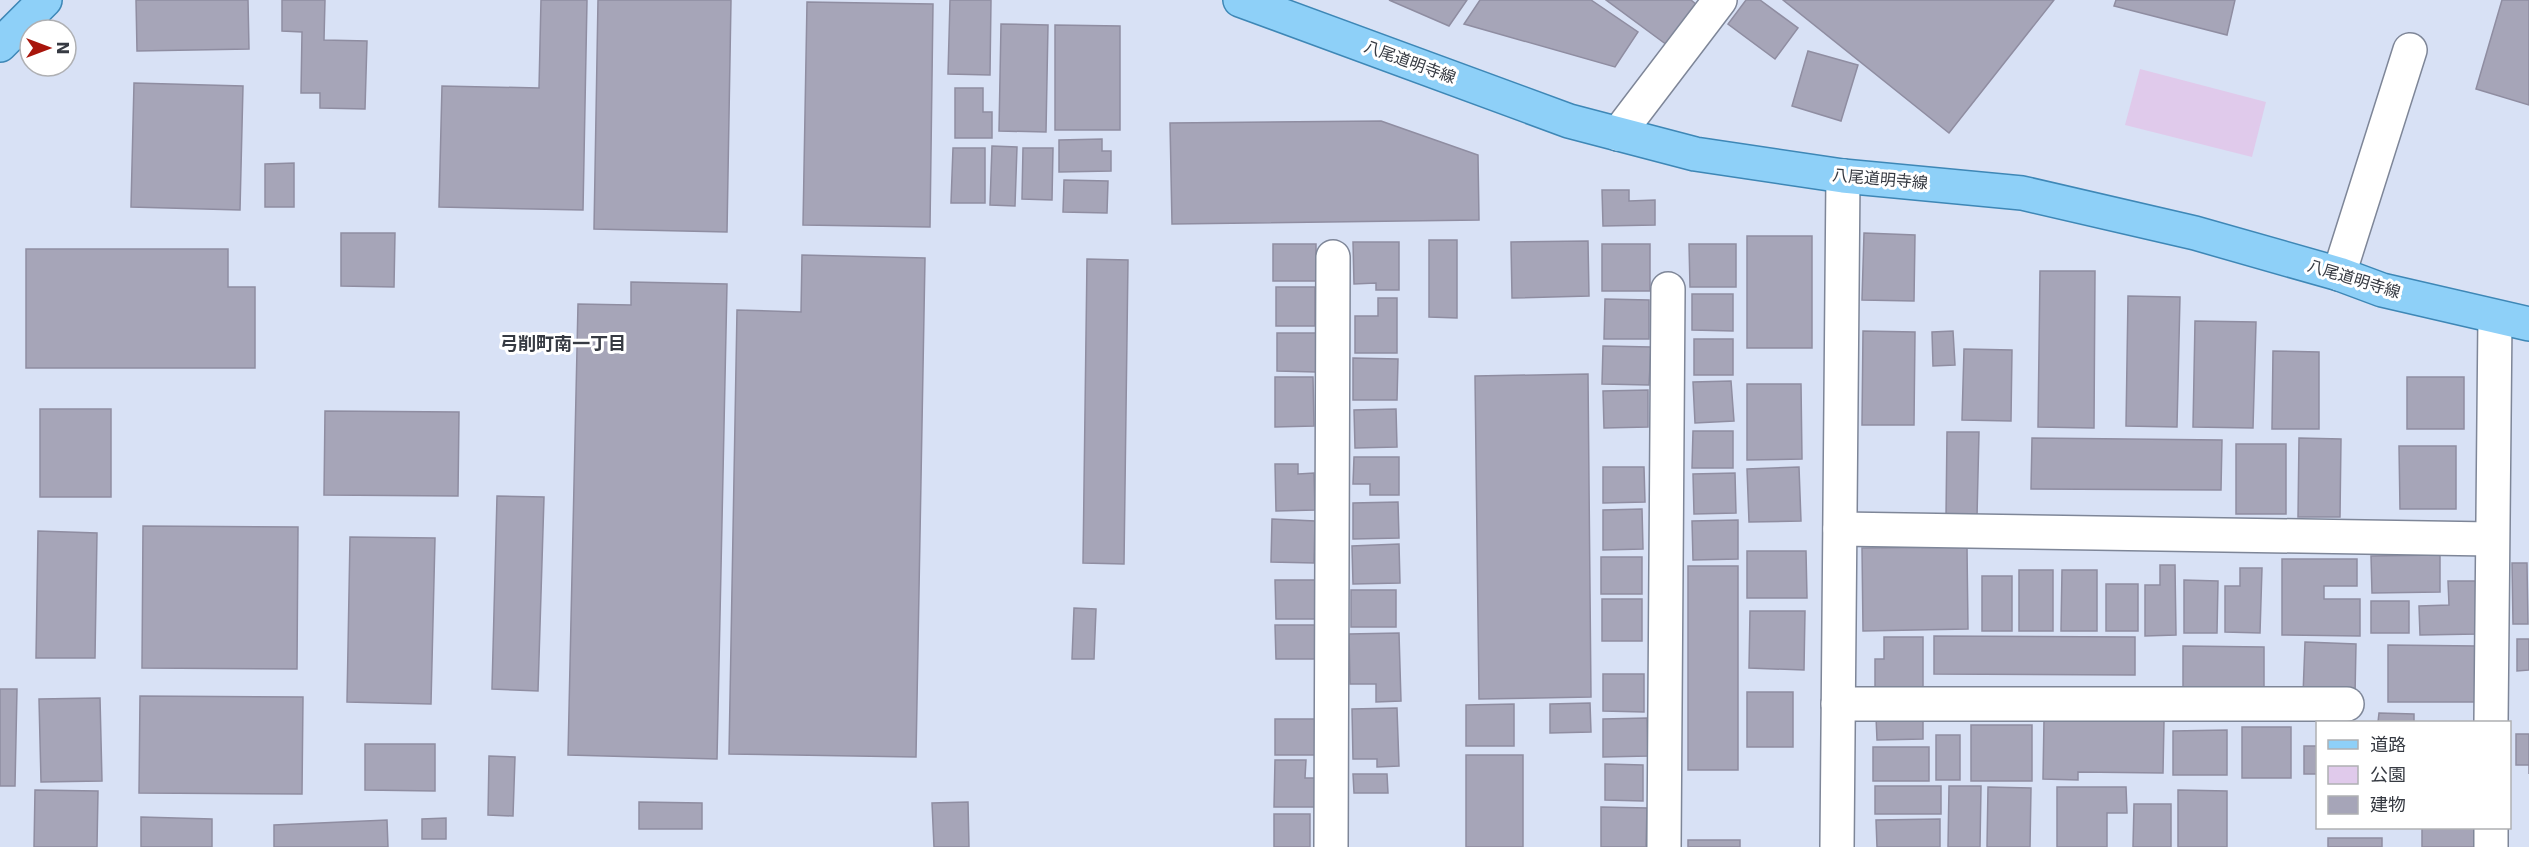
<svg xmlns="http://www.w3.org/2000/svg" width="2529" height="847" font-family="'DejaVu Sans','Noto Sans JP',sans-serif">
<rect width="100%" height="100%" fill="#d8e1f5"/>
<path fill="#e0caeb" d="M 2140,69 L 2266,102 L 2252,157 L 2125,125 Z"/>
<g fill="#a6a5b8" stroke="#8f8da1" stroke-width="1.5">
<path d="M 136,0 L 248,0 L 249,49 L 137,51 Z"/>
<path d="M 282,0 L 325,0 L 324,40 L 367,41 L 365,109 L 320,108 L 320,93 L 301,93 L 302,32 L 282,31 Z"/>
<path d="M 541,0 L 587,0 L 583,210 L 439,207 L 442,86 L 539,88 Z"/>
<path d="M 598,0 L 731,0 L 727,232 L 594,229 Z"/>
<path d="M 950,0 L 991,0 L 990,75 L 948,74 Z"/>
<path d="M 1389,0 L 1467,0 L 1449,26 Z"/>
<path d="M 1480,0 L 1591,0 L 1638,32 L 1615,67 L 1464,24 Z"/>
<path d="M 1606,0 L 1691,0 L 1697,5 L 1667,45 Z"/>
<path d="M 1746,0 L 1760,0 L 1798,28 L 1775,59 L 1728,24 Z"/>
<path d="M 1783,0 L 2054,0 L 1949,133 Z"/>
<path d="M 2116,0 L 2235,0 L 2227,35 L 2114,6 Z"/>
<path d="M 2502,0 L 2529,0 L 2529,105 L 2476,89 Z"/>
<path d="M 807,2 L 933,4 L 930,227 L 803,225 Z"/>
<path d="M 1001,24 L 1048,25 L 1046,132 L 999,131 Z"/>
<path d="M 1055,25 L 1120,26 L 1120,130 L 1055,130 Z"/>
<path d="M 1808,51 L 1858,65 L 1841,121 L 1792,106 Z"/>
<path d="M 134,83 L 243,86 L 240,210 L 131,207 Z"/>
<path d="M 955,88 L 983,88 L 983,112 L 992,112 L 992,138 L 955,138 Z"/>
<path d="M 1381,121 L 1478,155 L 1479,220 L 1172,224 L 1170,123 Z"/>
<path d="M 1102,139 L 1102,151 L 1111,151 L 1111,171 L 1059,172 L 1059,140 Z"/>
<path d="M 992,146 L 1017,147 L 1015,206 L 990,205 Z"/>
<path d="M 953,148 L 985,148 L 985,203 L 951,203 Z"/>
<path d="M 1023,148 L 1053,148 L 1052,200 L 1022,199 Z"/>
<path d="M 294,163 L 294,207 L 265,207 L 265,164 Z"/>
<path d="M 1064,180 L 1108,181 L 1107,213 L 1063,212 Z"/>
<path d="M 1602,190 L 1629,190 L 1629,201 L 1655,200 L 1655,225 L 1603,226 Z"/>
<path d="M 341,233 L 395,233 L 394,287 L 341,286 Z"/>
<path d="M 1864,233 L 1915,235 L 1914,301 L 1862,300 Z"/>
<rect x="1747" y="236" width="65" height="112"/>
<path d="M 1429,240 L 1457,240 L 1457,318 L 1429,317 Z"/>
<path d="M 1588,241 L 1589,296 L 1512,298 L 1511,242 Z"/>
<path d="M 1353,242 L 1399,242 L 1399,290 L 1376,290 L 1376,283 L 1354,284 Z"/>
<rect x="1273" y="244" width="43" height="37"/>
<rect x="1602" y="244" width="48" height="47"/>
<path d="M 1689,244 L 1736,244 L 1736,287 L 1690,287 Z"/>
<path d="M 26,249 L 228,249 L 228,287 L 255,287 L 255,368 L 26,368 Z"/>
<path d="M 802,255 L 925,258 L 916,757 L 729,754 L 737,310 L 801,312 Z"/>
<path d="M 1087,259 L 1128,260 L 1124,564 L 1083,563 Z"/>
<path d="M 2040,271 L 2095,271 L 2094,428 L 2038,427 Z"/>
<path d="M 631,282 L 727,284 L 717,759 L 568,755 L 578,304 L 631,305 Z"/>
<rect x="1276" y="287" width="39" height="39"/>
<path d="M 1692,294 L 1733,294 L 1733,331 L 1692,330 Z"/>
<path d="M 2128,296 L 2180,297 L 2177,427 L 2126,426 Z"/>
<path d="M 1378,298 L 1397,298 L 1397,353 L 1355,353 L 1355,316 L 1378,316 Z"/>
<path d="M 1605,299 L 1649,300 L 1649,339 L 1604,339 Z"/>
<path d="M 2195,321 L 2256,322 L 2253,428 L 2193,427 Z"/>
<path d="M 1863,331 L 1915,332 L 1914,425 L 1862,425 Z"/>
<path d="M 1953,331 L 1955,365 L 1933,366 L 1932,332 Z"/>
<path d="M 1277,333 L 1316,333 L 1316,372 L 1277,371 Z"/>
<rect x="1694" y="339" width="39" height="36"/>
<path d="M 1603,346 L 1651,347 L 1649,385 L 1602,384 Z"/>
<path d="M 1964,349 L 2012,350 L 2011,421 L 1962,420 Z"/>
<path d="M 2273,351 L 2319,352 L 2319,429 L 2272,429 Z"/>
<path d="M 1353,358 L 1398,359 L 1397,400 L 1353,400 Z"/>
<path d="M 1588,374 L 1591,697 L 1479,699 L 1475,376 Z"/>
<path d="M 1275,377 L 1313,377 L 1314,426 L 1275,427 Z"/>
<rect x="2407" y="377" width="57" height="52"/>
<path d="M 1731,381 L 1734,421 L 1695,423 L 1693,382 Z"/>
<path d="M 1747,384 L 1801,384 L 1802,459 L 1747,460 Z"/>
<path d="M 1648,390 L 1648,427 L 1604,428 L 1603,391 Z"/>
<rect x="40" y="409" width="71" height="88"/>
<path d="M 1396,409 L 1397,447 L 1355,448 L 1354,410 Z"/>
<path d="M 325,411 L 459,412 L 458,496 L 324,495 Z"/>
<path d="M 1693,431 L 1733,431 L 1733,468 L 1692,468 Z"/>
<path d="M 1947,432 L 1979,432 L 1977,517 L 1946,517 Z"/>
<path d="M 2032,438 L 2222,440 L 2221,490 L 2031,489 Z"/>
<path d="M 2299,438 L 2341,439 L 2340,517 L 2298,517 Z"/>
<rect x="2236" y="444" width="50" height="70"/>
<path d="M 2399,446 L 2456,446 L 2456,509 L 2400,509 Z"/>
<path d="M 1354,457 L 1399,457 L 1399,495 L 1370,495 L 1370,484 L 1353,484 Z"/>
<path d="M 1275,464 L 1298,464 L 1298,474 L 1314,473 L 1315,510 L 1276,511 Z"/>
<path d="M 1603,467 L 1644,467 L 1645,502 L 1603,503 Z"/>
<path d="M 1799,467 L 1801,521 L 1749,522 L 1747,469 Z"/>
<path d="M 1735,473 L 1736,513 L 1694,514 L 1693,474 Z"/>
<path d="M 497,496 L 544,497 L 538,691 L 492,689 Z"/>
<path d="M 1398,502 L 1399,538 L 1353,539 L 1353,503 Z"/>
<path d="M 1642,509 L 1643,549 L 1603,550 L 1603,510 Z"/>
<path d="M 1272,519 L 1315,521 L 1314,563 L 1271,562 Z"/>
<path d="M 1738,520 L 1738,559 L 1693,560 L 1692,521 Z"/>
<path d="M 143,526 L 298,527 L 297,669 L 142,668 Z"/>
<path d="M 38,531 L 97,533 L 95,658 L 36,658 Z"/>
<path d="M 350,537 L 435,538 L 431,704 L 347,702 Z"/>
<path d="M 1399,544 L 1400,583 L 1353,584 L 1352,546 Z"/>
<path d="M 1967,547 L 1968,629 L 1863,631 L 1862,548 Z"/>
<path d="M 1747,551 L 1806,551 L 1807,598 L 1747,598 Z"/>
<path d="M 2440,555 L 2440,592 L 2372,593 L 2371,556 Z"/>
<rect x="1601" y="557" width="41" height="37"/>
<path d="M 2282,559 L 2357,559 L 2357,586 L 2324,586 L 2324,599 L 2360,599 L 2360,636 L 2282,635 Z"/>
<path d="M 2512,563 L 2527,563 L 2528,624 L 2513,624 Z"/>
<path d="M 2160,565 L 2175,565 L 2176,635 L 2145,636 L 2145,585 L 2160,585 Z"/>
<rect x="1688" y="566" width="50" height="204"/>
<path d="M 2240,568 L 2262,568 L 2260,633 L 2225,632 L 2225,586 L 2240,586 Z"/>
<rect x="2019" y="570" width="34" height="61"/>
<path d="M 2062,570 L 2097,570 L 2097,631 L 2061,631 Z"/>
<rect x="1982" y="576" width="30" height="55"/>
<path d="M 1275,580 L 1315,580 L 1316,619 L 1276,619 Z"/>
<path d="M 2184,580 L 2218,581 L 2217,633 L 2184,633 Z"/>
<path d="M 2448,581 L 2478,581 L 2478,634 L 2420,635 L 2419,606 L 2449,605 Z"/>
<rect x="2106" y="584" width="32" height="47"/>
<rect x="1351" y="590" width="45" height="37"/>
<rect x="1602" y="599" width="40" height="42"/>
<rect x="2371" y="601" width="38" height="32"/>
<path d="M 1074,608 L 1096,609 L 1094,659 L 1072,659 Z"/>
<path d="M 1750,611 L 1805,611 L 1804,670 L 1749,668 Z"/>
<path d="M 1275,625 L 1316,625 L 1316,659 L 1276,659 Z"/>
<path d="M 1399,633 L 1401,701 L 1376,702 L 1376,684 L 1350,684 L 1349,634 Z"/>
<path d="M 1934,636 L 2135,637 L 2135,675 L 1934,674 Z"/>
<path d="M 1884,637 L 1923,637 L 1923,689 L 1875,689 L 1875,659 L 1884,659 Z"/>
<path d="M 2517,639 L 2529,639 L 2529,670 L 2517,671 Z"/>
<path d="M 2305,642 L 2356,644 L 2355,696 L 2303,695 Z"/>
<path d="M 2388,645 L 2476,646 L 2476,702 L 2388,702 Z"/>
<path d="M 2183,646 L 2264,647 L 2264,688 L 2183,688 Z"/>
<path d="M 1603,674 L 1644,674 L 1644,712 L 1603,711 Z"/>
<path d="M 0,689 L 17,689 L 15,786 L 0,786 Z"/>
<rect x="1747" y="692" width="46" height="55"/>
<path d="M 140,696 L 303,697 L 302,794 L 139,793 Z"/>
<path d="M 100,698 L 102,781 L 41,782 L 39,699 Z"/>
<path d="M 1590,703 L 1591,732 L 1550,733 L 1550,704 Z"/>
<path d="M 1514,704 L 1514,746 L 1466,746 L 1466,705 Z"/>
<path d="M 1397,708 L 1399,766 L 1377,767 L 1377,759 L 1353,759 L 1352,709 Z"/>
<path d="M 2379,713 L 2414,714 L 2414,722 L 2378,722 Z"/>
<path d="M 1923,716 L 1923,739 L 1877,740 L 1876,717 Z"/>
<path d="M 1647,718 L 1648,756 L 1603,757 L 1603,719 Z"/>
<rect x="1275" y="719" width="45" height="36"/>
<path d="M 2044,720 L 2164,721 L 2163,773 L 2078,772 L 2078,780 L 2043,779 Z"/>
<rect x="1971" y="725" width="61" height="56"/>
<rect x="2242" y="727" width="49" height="51"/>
<path d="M 2227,730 L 2227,775 L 2173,775 L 2173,731 Z"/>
<path d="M 2516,734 L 2529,734 L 2529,774 L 2529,765 L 2516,765 Z"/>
<rect x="1936" y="735" width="24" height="45"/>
<path d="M 365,744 L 435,744 L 435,791 L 365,790 Z"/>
<rect x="2304" y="746" width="14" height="28"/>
<rect x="1873" y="747" width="56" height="34"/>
<rect x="1466" y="755" width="57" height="92"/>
<path d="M 489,756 L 515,757 L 513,816 L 488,815 Z"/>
<path d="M 1275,760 L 1306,760 L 1305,778 L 1316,778 L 1315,807 L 1274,807 Z"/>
<path d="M 1605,764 L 1643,765 L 1643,801 L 1605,800 Z"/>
<path d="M 1353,774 L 1387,774 L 1388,793 L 1354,793 Z"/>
<rect x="1875" y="786" width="66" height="28"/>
<path d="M 1949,786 L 1981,786 L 1980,847 L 1948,847 Z"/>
<path d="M 1988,787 L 2031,788 L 2030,847 L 1987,847 Z"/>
<path d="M 2057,787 L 2126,787 L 2127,813 L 2107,813 L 2107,847 L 2057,847 Z"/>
<path d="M 35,790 L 98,791 L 97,847 L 34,847 Z"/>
<path d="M 2178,790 L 2227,791 L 2227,847 L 2178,847 Z"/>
<path d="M 639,802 L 702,803 L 702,829 L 639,829 Z"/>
<path d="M 968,802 L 969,847 L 934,847 L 932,803 Z"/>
<path d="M 2134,804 L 2171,804 L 2171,847 L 2133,847 Z"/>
<path d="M 1601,807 L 1647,808 L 1646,847 L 1601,847 Z"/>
<rect x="1274" y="814" width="36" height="33"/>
<path d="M 141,817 L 212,819 L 212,847 L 141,847 Z"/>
<path d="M 446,818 L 446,839 L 422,839 L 422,819 Z"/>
<path d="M 1940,819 L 1940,847 L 1877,847 L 1876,820 Z"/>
<path d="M 387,820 L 388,847 L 274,847 L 274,825 Z"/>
<rect x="2422" y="828" width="52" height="19"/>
<rect x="2328" y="838" width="54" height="9"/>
<rect x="1688" y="840" width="52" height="7"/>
</g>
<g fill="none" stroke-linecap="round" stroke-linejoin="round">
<g stroke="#7e8698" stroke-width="36">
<g id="minor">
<path d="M 1618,134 L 1720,0"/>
<path d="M 2339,274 L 2410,50"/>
<path d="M 1840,529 L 2491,539"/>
<path d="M 1838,704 L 2347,704"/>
<path d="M 2491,722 L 2495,317"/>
<path d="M 1331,847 L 1333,257"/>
<path d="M 1664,847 L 1668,289"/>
<path d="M 1837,847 L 1843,176"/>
<path d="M 2491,847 L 2491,828"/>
</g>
</g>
<g stroke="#3e87b6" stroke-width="36">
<g id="major">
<path d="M 1240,0 L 1569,121 L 1695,154 L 1843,176 L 2022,193 L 2195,233 L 2339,274 L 2382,290 L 2529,324"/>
<path d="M 0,45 L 45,0"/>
</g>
</g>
<use href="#minor" stroke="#fff" stroke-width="33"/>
<use href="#major" stroke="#8ed0f8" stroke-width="33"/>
</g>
<g text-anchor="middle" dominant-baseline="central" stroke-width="6" stroke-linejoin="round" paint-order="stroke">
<g font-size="16" fill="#363a42" stroke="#fff">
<text transform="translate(1410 62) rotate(20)">八尾道明寺線</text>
<text transform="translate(1880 179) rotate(5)">八尾道明寺線</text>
<text transform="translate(2354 279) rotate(17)">八尾道明寺線</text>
</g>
<g font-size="18" font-weight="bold" fill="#363a42" stroke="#fff">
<text x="563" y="343">弓削町南一丁目</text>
</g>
</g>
<rect x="2316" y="721" width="195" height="108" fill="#ffffff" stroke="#afb0b3" stroke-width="1.5"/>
<rect x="2328" y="740" width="30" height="9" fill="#8ed0f8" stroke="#afb0b3" stroke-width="1.5"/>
<text x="2370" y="751" font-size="18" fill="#363a42">道路</text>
<rect x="2328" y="766" width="30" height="18" fill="#e0caeb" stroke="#afb0b3" stroke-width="1.5"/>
<text x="2370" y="781" font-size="18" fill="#363a42">公園</text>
<rect x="2328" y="796" width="30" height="18" fill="#a6a5b8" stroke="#afb0b3" stroke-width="1.5"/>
<text x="2370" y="811" font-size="18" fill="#363a42">建物</text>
<g transform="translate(48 48) rotate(90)"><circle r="28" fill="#ffffff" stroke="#afb0b3" stroke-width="1.5"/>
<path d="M0-4.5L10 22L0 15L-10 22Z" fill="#a8150c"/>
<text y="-9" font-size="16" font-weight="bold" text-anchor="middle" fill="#363a42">N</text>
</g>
</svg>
